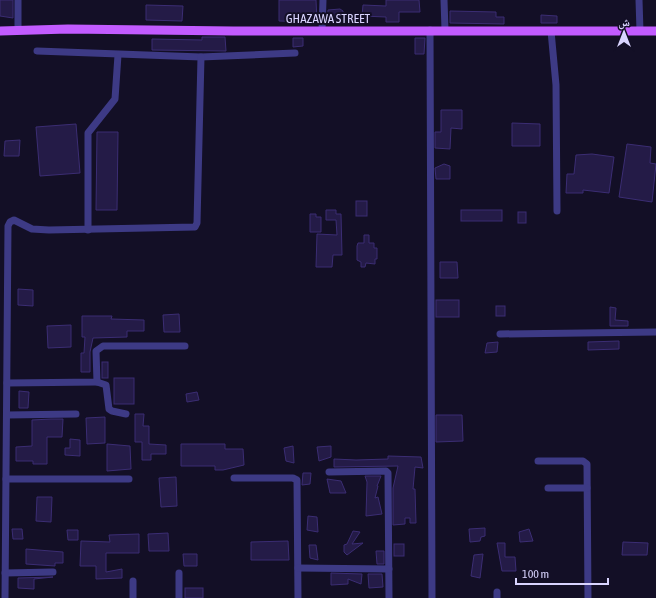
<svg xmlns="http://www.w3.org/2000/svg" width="656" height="598" font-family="'Asap Condensed','Noto Naskh Arabic',sans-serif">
<rect width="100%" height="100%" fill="#130f26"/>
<g fill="#241b47" stroke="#3b2d73">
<path d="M 0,0 L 13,0 L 13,18 L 0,16 Z"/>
<path d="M 279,0 L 316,0 L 317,22 L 279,21 Z"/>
<path d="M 386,0 L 419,0 L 420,12 L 399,12 L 399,22 L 386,22 L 386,17 L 362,16 L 363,5 L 386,6 Z"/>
<path d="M 146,5 L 183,6 L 182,21 L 146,20 Z"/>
<path d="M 340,9 L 343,11 L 343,19 L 337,18 L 337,22 L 327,22 L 328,10 Z"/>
<path d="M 450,11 L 496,12 L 496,17 L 504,17 L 504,24 L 450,23 Z"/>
<path d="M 541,15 L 557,16 L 557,23 L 541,23 Z"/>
<path d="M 202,37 L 225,37 L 226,51 L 152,50 L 152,39 L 202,40 Z"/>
<path d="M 293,38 L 303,38 L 303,46 L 293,47 Z"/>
<path d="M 415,38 L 425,38 L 424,54 L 415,54 Z"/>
<path d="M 441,110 L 462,110 L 462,129 L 451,128 L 450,149 L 435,148 L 435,132 L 441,132 Z"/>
<path d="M 512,123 L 540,124 L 540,146 L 512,146 Z"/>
<path d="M 76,124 L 80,173 L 40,176 L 36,127 Z"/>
<path d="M 97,132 L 118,132 L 117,210 L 96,210 Z"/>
<path d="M 20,140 L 19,156 L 4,156 L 5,141 Z"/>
<path d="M 627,144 L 651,147 L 650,163 L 656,164 L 652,202 L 619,197 Z"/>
<path d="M 592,154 L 614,157 L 609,193 L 583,190 L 583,193 L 566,193 L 567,174 L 574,174 L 576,155 Z"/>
<path d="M 444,164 L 450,166 L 450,179 L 436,179 L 435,168 Z"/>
<rect x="356" y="201" width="11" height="15"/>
<path d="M 326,210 L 336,210 L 336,214 L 341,214 L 342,255 L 333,255 L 332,267 L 316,267 L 317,234 L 337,235 L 336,220 L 326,220 Z"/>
<rect x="461" y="210" width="41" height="11"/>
<rect x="518" y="212" width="8" height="11"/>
<path d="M 310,214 L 316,214 L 316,217 L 321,217 L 321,232 L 310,232 Z"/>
<path d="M 364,235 L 369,235 L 369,243 L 374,243 L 374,248 L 377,248 L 377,259 L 375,259 L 375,264 L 366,263 L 365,267 L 361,267 L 361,262 L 357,260 L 357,246 L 358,243 L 364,243 Z"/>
<path d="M 440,262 L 457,262 L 458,278 L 440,278 Z"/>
<path d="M 18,289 L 33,290 L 33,306 L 18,305 Z"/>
<rect x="436" y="300" width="23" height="17"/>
<rect x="496" y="306" width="9" height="10"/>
<path d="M 610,307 L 616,308 L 615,320 L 628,321 L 628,326 L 610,326 Z"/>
<path d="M 179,314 L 180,332 L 164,332 L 163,315 Z"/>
<path d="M 82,316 L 112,316 L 111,319 L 144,320 L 144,331 L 127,331 L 127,337 L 93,338 L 90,352 L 90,372 L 81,372 L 81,353 L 84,353 L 85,337 L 82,337 Z"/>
<path d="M 71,325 L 71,347 L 48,348 L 47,326 Z"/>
<path d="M 619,341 L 619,349 L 588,350 L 588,342 Z"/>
<path d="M 498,342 L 497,352 L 485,353 L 487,343 Z"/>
<rect x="102" y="362" width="6" height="16"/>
<rect x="114" y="378" width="20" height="26"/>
<path d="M 19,391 L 29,392 L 28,408 L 19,408 Z"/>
<path d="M 197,392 L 199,400 L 187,402 L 186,394 Z"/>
<path d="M 135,414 L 144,414 L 143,426 L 149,426 L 149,444 L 166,445 L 166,454 L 151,454 L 151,460 L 142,460 L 142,442 L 135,442 Z"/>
<path d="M 436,415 L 462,415 L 463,441 L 436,442 Z"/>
<path d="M 105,417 L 105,443 L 87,444 L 86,418 Z"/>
<path d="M 51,419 L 63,419 L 62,437 L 47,437 L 47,464 L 33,464 L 33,461 L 16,461 L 16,447 L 32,446 L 32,420 Z"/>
<path d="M 70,439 L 80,440 L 80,456 L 65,455 L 65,448 L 70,448 Z"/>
<path d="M 107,444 L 130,446 L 131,469 L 107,471 Z"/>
<path d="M 181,444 L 225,444 L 225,449 L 243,449 L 244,465 L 223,470 L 215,470 L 215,466 L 181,466 Z"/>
<path d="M 293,446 L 294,463 L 286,461 L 284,448 Z"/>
<path d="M 331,446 L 331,457 L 319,461 L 317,447 Z"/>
<path d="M 388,456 L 421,457 L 423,468 L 415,467 L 413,489 L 415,489 L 416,523 L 410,523 L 410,518 L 405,518 L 405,524 L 393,525 L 393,488 L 398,466 L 334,467 L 334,459 L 356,460 L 388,459 Z"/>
<path d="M 303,473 L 311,473 L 310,484 L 302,485 Z"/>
<path d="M 365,476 L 381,476 L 377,486 L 378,486 L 375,498 L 378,497 L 382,514 L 366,516 L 367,482 Z"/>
<path d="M 176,477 L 177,506 L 161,507 L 159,478 Z"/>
<path d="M 327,479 L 341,481 L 346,493 L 330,493 Z"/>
<path d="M 37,497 L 52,497 L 51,522 L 36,521 Z"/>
<path d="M 308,516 L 317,517 L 318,532 L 307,530 Z"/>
<path d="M 485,528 L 485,536 L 481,537 L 480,541 L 470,542 L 469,529 Z"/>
<path d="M 12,529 L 22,529 L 23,539 L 13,539 Z"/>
<path d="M 529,529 L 533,541 L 520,542 L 519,532 Z"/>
<path d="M 67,530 L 78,530 L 78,540 L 68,540 Z"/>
<path d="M 353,531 L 360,532 L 352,544 L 363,543 L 347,555 L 344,552 L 344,545 L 347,544 Z"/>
<path d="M 168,533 L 169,551 L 149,551 L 148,534 Z"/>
<path d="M 139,534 L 139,553 L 106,553 L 106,572 L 122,569 L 122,578 L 96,579 L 96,566 L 80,566 L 81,541 L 110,542 L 109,535 Z"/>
<path d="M 288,541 L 289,560 L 251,560 L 251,542 Z"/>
<path d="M 623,542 L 648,543 L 647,555 L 622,555 Z"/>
<path d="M 497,543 L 505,543 L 505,557 L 515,557 L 516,571 L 502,571 Z"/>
<rect x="394" y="544" width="10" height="12"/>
<path d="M 309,545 L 316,545 L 318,560 L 310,558 Z"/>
<path d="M 26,549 L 63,552 L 63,563 L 55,563 L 55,566 L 26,564 Z"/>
<path d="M 376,551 L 384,551 L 384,564 L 377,564 Z"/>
<path d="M 183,554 L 197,554 L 197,566 L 184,566 Z"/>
<path d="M 483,554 L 480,578 L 471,576 L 474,555 Z"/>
<path d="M 331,573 L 362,574 L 361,584 L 348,579 L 348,584 L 331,585 Z"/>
<path d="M 368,574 L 382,574 L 383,587 L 369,588 Z"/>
<path d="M 53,577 L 34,579 L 34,589 L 18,588 L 18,578 Z"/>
<rect x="185" y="588" width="18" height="10"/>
</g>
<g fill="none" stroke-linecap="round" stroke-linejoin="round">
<g stroke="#3d3a85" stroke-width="7">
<path d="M 18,0 L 18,30"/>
<path d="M 444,0 L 445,30"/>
<path d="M 639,0 L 640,31"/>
<path d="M 430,30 L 432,598"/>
<path d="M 322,31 L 323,0"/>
<path d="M 551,31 L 556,85 L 557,211"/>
<path d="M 37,51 L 201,57 L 295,53"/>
<path d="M 88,230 L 88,133 L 115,99 L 118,55"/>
<path d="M 500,334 L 656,332"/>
<path d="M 97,382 L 106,385 L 109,409 L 112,411 L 126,414"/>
<path d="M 7,383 L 97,382 L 96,351 L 103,346 L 185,346"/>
<path d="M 7,415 L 76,414"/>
<path d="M 538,461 L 583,461 L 587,464 L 588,598"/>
<path d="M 329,472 L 386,471 L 388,473 L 389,598"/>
<path d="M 234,478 L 293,478 L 297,480 L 298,598"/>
<path d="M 6,479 L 129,479"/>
<path d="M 548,488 L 587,488"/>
<path d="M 298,568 L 389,569"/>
<path d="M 5,573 L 53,572"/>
<path d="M 179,573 L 179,598"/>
<path d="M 497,592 L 497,598"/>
<path d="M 5,598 L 8,226 L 10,222 L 14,220 L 32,229 L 49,230 L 195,227 L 197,223 L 201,57"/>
<path d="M 133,598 L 133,581"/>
</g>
<path stroke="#c25bff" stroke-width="9" d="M 0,31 L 68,29 L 233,31 L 656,31"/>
</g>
<g text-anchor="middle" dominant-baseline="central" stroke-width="4" stroke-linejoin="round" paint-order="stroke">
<g font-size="13" fill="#d9d4ff" stroke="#130f26">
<text x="328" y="18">GHAZAWA STREET</text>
</g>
</g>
<g transform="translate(624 32)" stroke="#130f26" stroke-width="3" paint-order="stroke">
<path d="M0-3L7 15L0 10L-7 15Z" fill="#d9d4ff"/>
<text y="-6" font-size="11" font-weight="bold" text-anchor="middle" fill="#d9d4ff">ش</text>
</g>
<path d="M516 578v6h92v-6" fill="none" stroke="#d9d4ff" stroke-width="2"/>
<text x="522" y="578" font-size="12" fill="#d9d4ff" stroke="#130f26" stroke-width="3" paint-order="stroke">100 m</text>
</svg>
